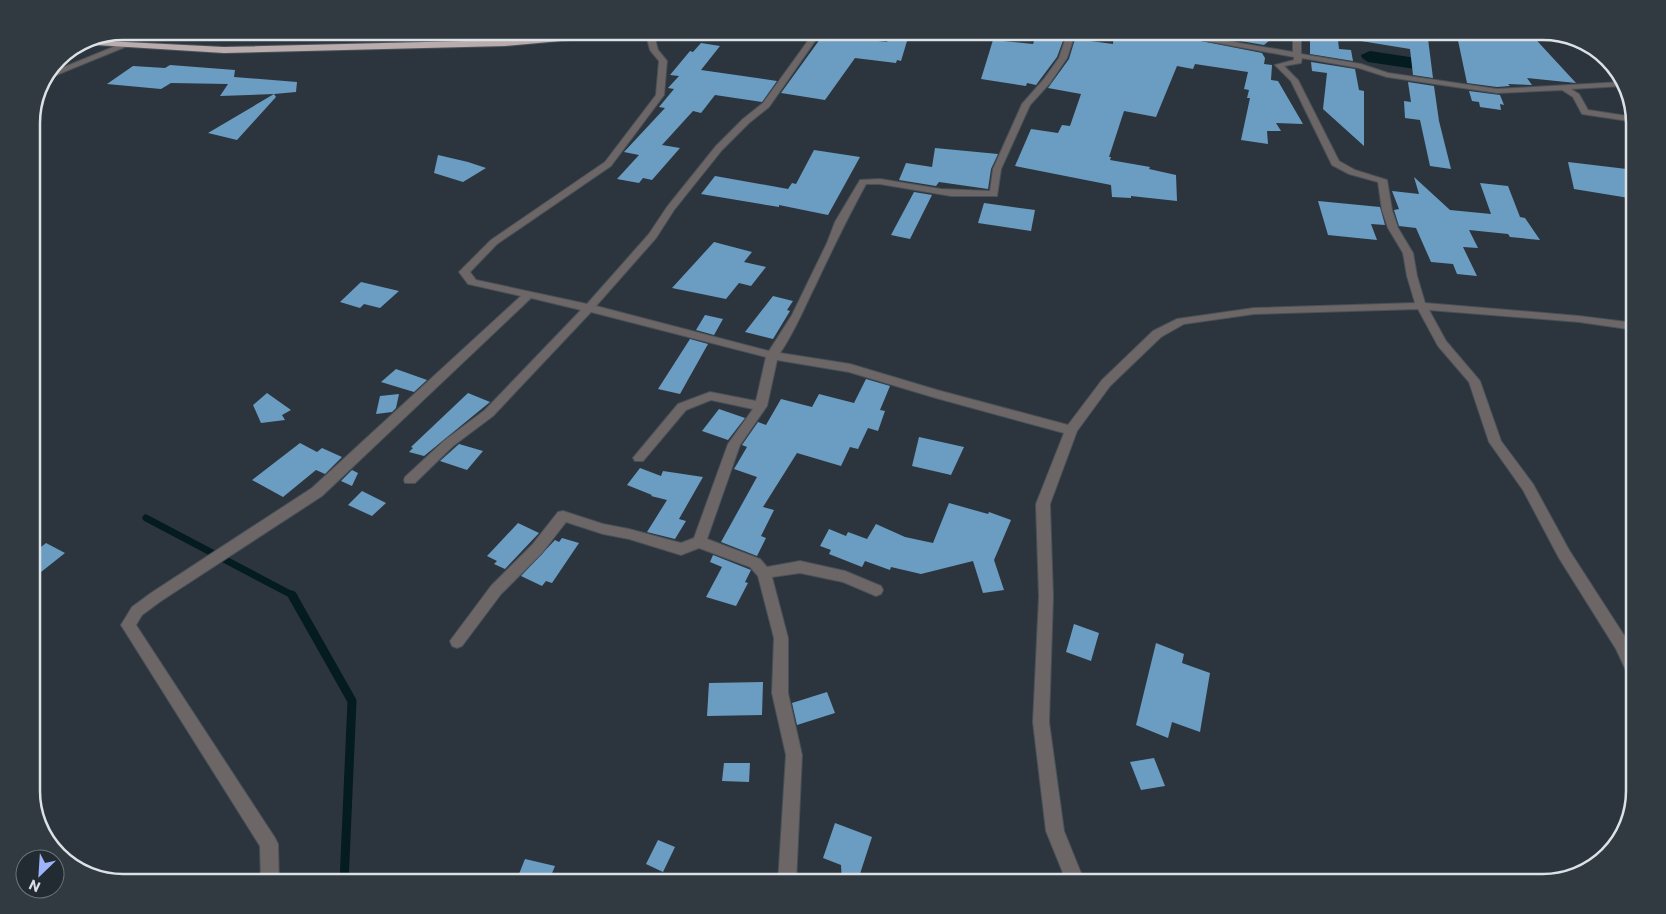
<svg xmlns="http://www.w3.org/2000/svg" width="1666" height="914" font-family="Commissioner,sans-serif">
<rect width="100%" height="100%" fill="#2c353d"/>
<path fill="#041b20" d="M 1370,51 L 1416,58 L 1422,70 L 1368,62 L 1362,58 L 1361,55 Z"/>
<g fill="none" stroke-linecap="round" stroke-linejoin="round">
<path stroke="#041b20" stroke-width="7" d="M 146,518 L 294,596"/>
<path stroke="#041b20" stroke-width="9" d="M 292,595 L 352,701 L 344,883"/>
</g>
<g fill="#6b9dc3">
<path d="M 891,31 L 910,31 L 901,61 L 897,60 L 896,63 L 855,58 L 825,100 L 781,93 L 823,35 L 887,42 Z"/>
<path d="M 1038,31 L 1061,31 L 1058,37 L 1064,38 L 1057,57 L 1036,85 L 1027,83 L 1026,86 L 981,79 L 993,40 L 1033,44 Z"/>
<path d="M 1114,31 L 1150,31 L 1262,53 L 1265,58 L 1264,64 L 1272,65 L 1271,80 L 1278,81 L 1303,124 L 1276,123 L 1281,131 L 1267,131 L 1268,144 L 1241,140 L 1250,98 L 1247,98 L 1249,90 L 1244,89 L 1248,72 L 1195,64 L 1193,69 L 1177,66 L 1156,117 L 1124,111 L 1109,157 L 1111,157 L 1110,160 L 1150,167 L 1149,169 L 1176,175 L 1177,201 L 1131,196 L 1131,198 L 1112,197 L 1111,185 L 1015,166 L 1031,129 L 1058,133 L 1062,125 L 1070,126 L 1081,94 L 1048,88 L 1069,59 L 1075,39 L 1113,44 Z"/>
<path d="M 1182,31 L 1254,31 L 1252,38 L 1270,40 L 1264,45 Z"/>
<path d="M 1310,31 L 1337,31 L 1339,49 L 1351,50 L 1353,61 L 1310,54 Z"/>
<path d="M 1361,31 L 1427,31 L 1433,78 L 1413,75 L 1410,49 L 1361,41 Z"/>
<path d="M 1456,31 L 1528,31 L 1576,83 L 1527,78 L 1532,85 L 1508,84 L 1510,86 L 1497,87 L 1467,83 Z"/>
<path d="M 701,43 L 720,46 L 701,70 L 777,81 L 762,102 L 715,95 L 701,113 L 693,111 L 662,145 L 680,148 L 652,180 L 643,178 L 639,183 L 617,179 L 639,155 L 624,152 L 665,108 L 659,107 L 674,89 L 668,88 L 679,76 L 670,75 L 690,51 L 693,52 Z"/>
<path d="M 1311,62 L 1355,69 L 1359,90 L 1364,91 L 1364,146 L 1323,109 L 1327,73 L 1312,71 Z"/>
<path d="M 170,65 L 235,70 L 234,77 L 297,82 L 296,92 L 274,94 L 276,97 L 237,140 L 208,133 L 274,94 L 220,96 L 228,84 L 171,83 L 161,89 L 107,84 L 133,66 L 165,68 Z"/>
<path d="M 1408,82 L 1434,86 L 1439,121 L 1451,169 L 1430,166 L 1420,120 L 1405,118 L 1404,101 L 1411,102 Z"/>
<path d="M 1469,91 L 1500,95 L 1504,105 L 1500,104 L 1501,110 L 1480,107 L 1479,102 L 1472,101 Z"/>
<path d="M 935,148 L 998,154 L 991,169 L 988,189 L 939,182 L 936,186 L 899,180 L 906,163 L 932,167 Z"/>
<path d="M 814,150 L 860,157 L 828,215 L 779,205 L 779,207 L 701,194 L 715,176 L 788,189 L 792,183 L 796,184 Z"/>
<path d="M 438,155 L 468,162 L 486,168 L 463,182 L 434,173 Z"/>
<path d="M 1568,162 L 1635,170 L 1635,199 L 1574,189 Z"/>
<path d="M 1414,177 L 1450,210 L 1491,214 L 1480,183 L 1508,186 L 1520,217 L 1525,218 L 1540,240 L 1510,237 L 1508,234 L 1469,230 L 1478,248 L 1463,247 L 1477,276 L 1457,274 L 1453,264 L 1431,262 L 1416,228 L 1399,226 L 1394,210 L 1399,209 L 1392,191 L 1419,194 Z"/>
<path d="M 914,192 L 932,195 L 910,239 L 891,235 Z"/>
<path d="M 1318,201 L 1380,207 L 1385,225 L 1371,224 L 1377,240 L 1328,235 Z"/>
<path d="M 984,203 L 1035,210 L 1031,231 L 978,223 Z"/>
<path d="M 714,242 L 752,252 L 744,262 L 766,267 L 751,286 L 739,283 L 726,299 L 672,288 Z"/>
<path d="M 361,282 L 399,291 L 380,308 L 364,304 L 360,308 L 340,302 Z"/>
<path d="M 773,296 L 793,301 L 787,310 L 790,311 L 773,339 L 745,332 Z"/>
<path d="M 705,315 L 723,319 L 714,335 L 696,330 Z"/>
<path d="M 690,339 L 708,344 L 680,394 L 658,389 Z"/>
<path d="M 396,369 L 427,380 L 414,392 L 381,382 Z"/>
<path d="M 866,379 L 890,386 L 880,410 L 885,411 L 878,431 L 868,428 L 858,449 L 850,447 L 841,466 L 797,453 L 763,507 L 774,510 L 761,536 L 766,538 L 757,556 L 721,542 L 757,477 L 734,469 L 747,447 L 742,445 L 758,422 L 766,425 L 781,399 L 812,407 L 819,394 L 854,403 Z"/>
<path d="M 267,393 L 291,410 L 282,415 L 285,420 L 261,423 L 253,405 Z"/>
<path d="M 468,393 L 490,402 L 424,456 L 409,452 L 413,448 L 411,447 Z"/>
<path d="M 399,394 L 396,408 L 392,412 L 376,414 L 380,396 Z"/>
<path d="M 719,409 L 745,418 L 728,440 L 702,431 Z"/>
<path d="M 919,437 L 964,447 L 951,475 L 912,466 Z"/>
<path d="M 300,443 L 317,452 L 322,448 L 342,457 L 325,474 L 316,470 L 283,497 L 252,480 Z"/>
<path d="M 459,444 L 483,451 L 467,470 L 440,461 Z"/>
<path d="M 640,468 L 661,476 L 663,471 L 703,477 L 679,519 L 686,521 L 675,539 L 647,532 L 667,500 L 651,496 L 652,495 L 627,485 Z"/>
<path d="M 352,470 L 358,473 L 352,486 L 341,481 Z"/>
<path d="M 362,491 L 386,503 L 372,516 L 348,505 Z"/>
<path d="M 949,503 L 988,514 L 989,512 L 1011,520 L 994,560 L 1004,590 L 983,593 L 973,561 L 921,574 L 891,567 L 890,570 L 865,561 L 862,567 L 829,554 L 831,550 L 820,546 L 829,529 L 846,536 L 848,532 L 867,539 L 876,524 L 905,537 L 933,543 Z"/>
<path d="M 518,523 L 539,533 L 505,569 L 494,564 L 497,561 L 487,556 Z"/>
<path d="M 562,538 L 579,543 L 552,583 L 546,581 L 542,586 L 521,576 L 555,540 L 559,542 Z"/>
<path d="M 46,543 L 65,553 L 31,580 L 31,555 Z"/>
<path d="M 713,555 L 751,570 L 745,582 L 748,583 L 736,606 L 706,597 L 722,567 L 710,562 Z"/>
<path d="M 1074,624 L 1099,633 L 1091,661 L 1066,652 Z"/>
<path d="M 1156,643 L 1184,654 L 1182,663 L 1210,673 L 1200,732 L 1172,722 L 1168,738 L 1136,725 Z"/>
<path d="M 763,682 L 762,715 L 707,716 L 709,683 Z"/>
<path d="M 827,692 L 835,713 L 797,725 L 792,703 Z"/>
<path d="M 1154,758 L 1165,786 L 1141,790 L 1130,762 Z"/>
<path d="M 724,763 L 750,763 L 749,782 L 722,781 Z"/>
<path d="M 835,823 L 872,837 L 857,883 L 842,883 L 841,865 L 823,858 Z"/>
<path d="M 658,840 L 675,847 L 663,872 L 646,864 Z"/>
<path d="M 525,859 L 555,866 L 548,883 L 533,883 L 517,879 Z"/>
</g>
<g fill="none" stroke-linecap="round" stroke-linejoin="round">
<g stroke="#485158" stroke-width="2">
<g id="minor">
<path d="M 512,31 L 519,31 L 508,45 L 502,45 L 502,41 Z"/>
<path d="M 645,31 L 653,31 L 658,50 L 667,61 L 664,95 L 611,166 L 497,244 L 470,272 L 476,280 L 587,304 L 649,234 L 667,207 L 716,146 L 743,119 L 763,103 L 815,31 L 822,31 L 769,107 L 749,123 L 722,150 L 674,210 L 656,238 L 596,306 L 769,351 L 792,315 L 827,243 L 835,222 L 860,180 L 880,179 L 941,189 L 990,191 L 993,169 L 1022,104 L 1044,79 L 1059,58 L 1068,31 L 1076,31 L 1067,58 L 1050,83 L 1030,105 L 1001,169 L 997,196 L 951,196 L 880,184 L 866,184 C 848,217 832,250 816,284 C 804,308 795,331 780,353 L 850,364 L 937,390 L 1068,425 L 1102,380 L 1153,331 L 1177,319 L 1254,308 L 1415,303 L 1407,276 L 1403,253 L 1388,228 L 1382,210 L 1378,182 L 1349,174 L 1332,165 L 1291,81 L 1275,65 L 1294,60 L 1294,57 L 1152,31 L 1169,31 L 1293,52 L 1293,31 L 1301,31 L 1301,54 L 1361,64 L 1388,73 L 1497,89 L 1622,82 L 1623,86 L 1571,89 L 1579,94 L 1588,110 L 1634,117 L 1635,122 L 1582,114 L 1573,97 L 1562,90 L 1497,93 L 1387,77 L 1359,68 L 1302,58 L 1301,63 L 1284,66 L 1298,80 L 1339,161 L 1355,170 L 1387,180 L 1392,210 L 1398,228 L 1413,253 L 1417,276 L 1425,303 L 1579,316 L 1635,323 L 1635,330 L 1579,322 L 1429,310 L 1446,341 L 1480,381 L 1501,441 L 1533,484 L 1569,550 L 1627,640 L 1635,657 L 1635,681 L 1630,679 L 1616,649 L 1559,558 L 1523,490 L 1489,442 L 1469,382 L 1438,346 L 1418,309 L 1254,314 L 1184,324 L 1161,337 L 1110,386 L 1077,431 L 1050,504 L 1053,597 L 1049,722 L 1064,831 L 1085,883 L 1067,883 L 1046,831 L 1033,722 L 1039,597 L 1036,504 L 1064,433 L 936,398 L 849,372 L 777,360 L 767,406 L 740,445 L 707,539 L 760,559 L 767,567 L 800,561 L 845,571 L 881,586 L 883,590 L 881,594 L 876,596 L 843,582 L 800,573 L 772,577 L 788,638 L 788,693 L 802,755 L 796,883 L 778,883 L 786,755 L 772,693 L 774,638 L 758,576 L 750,567 L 699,548 L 681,555 L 629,539 L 603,534 L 566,522 L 542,553 L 501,594 L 462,646 L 457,648 L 452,646 L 450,641 L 491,586 L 532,545 L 558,512 L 563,511 L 603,524 L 629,529 L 681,543 L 694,538 L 728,444 L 753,409 L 711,400 L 686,410 L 643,461 L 635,461 L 633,458 L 678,404 L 710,392 L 756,401 L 766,357 L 591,312 L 493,416 L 453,446 L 415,483 L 405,483 L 404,480 L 405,477 L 445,440 L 485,410 L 581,310 L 531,298 L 322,496 L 161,601 L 142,615 L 136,625 L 275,838 L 278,844 L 279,883 L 261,883 L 260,846 L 121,625 L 132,607 L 151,593 L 312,488 L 521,296 L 468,284 L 459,272 L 491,240 L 605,162 L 656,95 L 659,61 L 650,50 Z"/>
<path d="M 123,43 L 130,45 L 49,78 L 52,72 Z"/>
</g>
</g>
<g stroke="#485158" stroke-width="2">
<path id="highway" d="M 606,31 L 642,31 L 638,34 L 505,46 L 224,53 L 80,44 L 86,40 L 224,47 L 505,40 Z"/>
</g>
<use href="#minor" fill="#6d6667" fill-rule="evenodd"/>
<use href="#highway" fill="#baabac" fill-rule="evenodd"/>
</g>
<path d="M0 0H1666V914H0ZM123 40H1543A83 83 0 0 1 1626 123V791A83 83 0 0 1 1543 874H123A83 83 0 0 1 40 791V123A83 83 0 0 1 123 40Z" fill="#313a40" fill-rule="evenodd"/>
<path fill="none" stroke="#dce1e6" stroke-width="2.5" d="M123 40H1543A83 83 0 0 1 1626 123V791A83 83 0 0 1 1543 874H123A83 83 0 0 1 40 791V123A83 83 0 0 1 123 40Z"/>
<g transform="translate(40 874) rotate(205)"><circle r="24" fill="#222b32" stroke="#6c747a"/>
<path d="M0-4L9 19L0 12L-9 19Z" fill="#9fb3fd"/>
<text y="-8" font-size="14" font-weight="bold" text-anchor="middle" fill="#dce1e6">N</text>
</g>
</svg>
